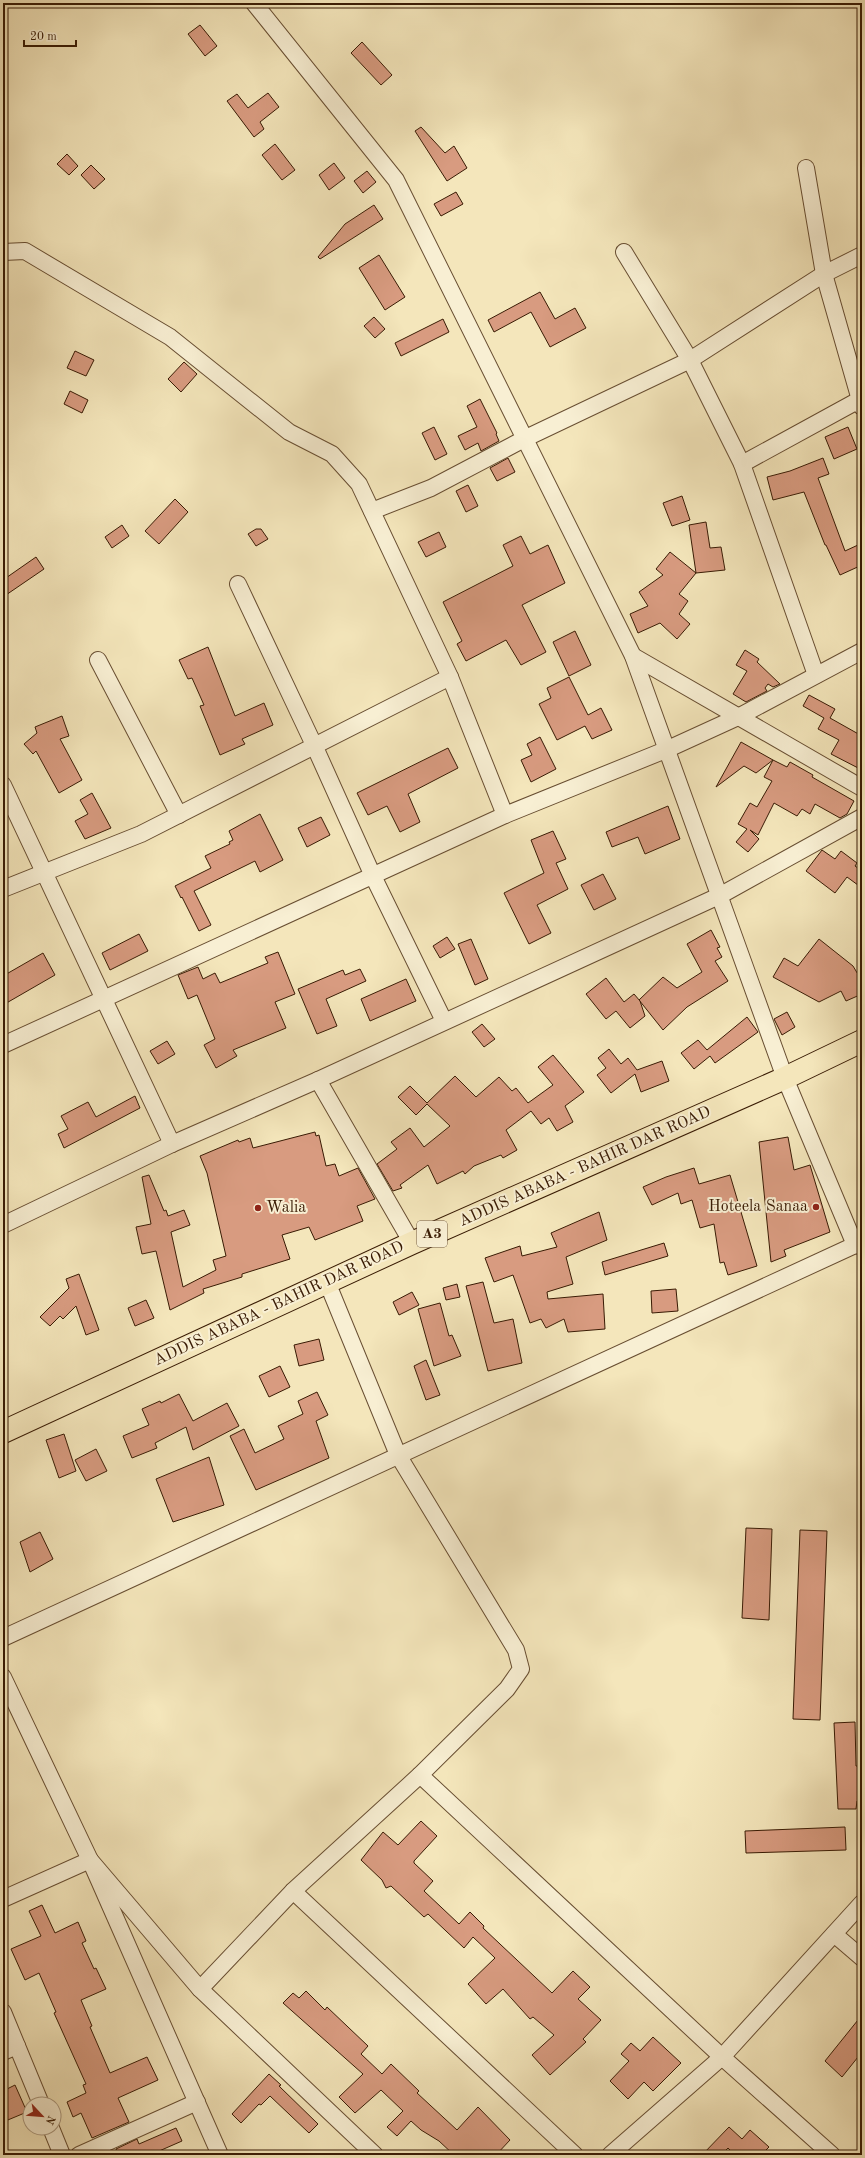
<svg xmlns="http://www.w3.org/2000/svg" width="865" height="2158" font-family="'Old Standard TT',serif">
<rect width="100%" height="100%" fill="#f4e6bb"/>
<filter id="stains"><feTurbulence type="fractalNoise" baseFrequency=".005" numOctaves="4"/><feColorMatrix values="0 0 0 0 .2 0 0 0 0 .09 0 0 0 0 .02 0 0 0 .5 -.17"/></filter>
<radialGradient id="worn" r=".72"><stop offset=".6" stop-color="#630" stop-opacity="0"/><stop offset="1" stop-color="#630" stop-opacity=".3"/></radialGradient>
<g fill="#d89b80" stroke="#391b04">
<path d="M 200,25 L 217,46 L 205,56 L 188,34 Z"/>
<path d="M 362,42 L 392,75 L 381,85 L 351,53 Z"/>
<path d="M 268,93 L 279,107 L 260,122 L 264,129 L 254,137 L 227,101 L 237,94 L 248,108 Z"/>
<path d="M 421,127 L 445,153 L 454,146 L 467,168 L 447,181 L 415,131 Z"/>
<path d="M 275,144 L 295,170 L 282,180 L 262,155 Z"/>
<path d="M 67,154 L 78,166 L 69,175 L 57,164 Z"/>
<path d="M 334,163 L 345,178 L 329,190 L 319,175 Z"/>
<path d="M 91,165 L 105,179 L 94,189 L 81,175 Z"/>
<path d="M 367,171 L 376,182 L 363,193 L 354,181 Z"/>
<path d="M 456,192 L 463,204 L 441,216 L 434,204 Z"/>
<path d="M 374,205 L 383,219 L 320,259 L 318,257 L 345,224 Z"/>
<path d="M 379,255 L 405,297 L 385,310 L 359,268 Z"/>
<path d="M 540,292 L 555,319 L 575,308 L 586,328 L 550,347 L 531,312 L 494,332 L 488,320 Z"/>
<path d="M 374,317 L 385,329 L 375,338 L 364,326 Z"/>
<path d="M 443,319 L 449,332 L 401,356 L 395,343 Z"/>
<path d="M 75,351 L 94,360 L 86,376 L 67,368 Z"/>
<path d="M 184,362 L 197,374 L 181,392 L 168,379 Z"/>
<path d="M 70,391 L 88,400 L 82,413 L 64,404 Z"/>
<path d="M 480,399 L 497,433 L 496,434 L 499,441 L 481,451 L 478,443 L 465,450 L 458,436 L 477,427 L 467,406 Z"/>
<path d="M 434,427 L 447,454 L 435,460 L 422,433 Z"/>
<path d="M 848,427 L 857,449 L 834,459 L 825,437 Z"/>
<path d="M 508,458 L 515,472 L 497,481 L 490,468 Z"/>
<path d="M 823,458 L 829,474 L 818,478 L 845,551 L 858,545 L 862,555 L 862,565 L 840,575 L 826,545 L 825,545 L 804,492 L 773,500 L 767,477 L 790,471 Z"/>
<path d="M 468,485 L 478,506 L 466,512 L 456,491 Z"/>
<path d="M 682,496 L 690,520 L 672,526 L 663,503 Z"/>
<path d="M 175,499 L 188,512 L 159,544 L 145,531 Z"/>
<path d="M 706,522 L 710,548 L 721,547 L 725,570 L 696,573 L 679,594 L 688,601 L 679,614 L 690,624 L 677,639 L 660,623 L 638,633 L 630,614 L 648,606 L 639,592 L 663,575 L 656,569 L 670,552 L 696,573 L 689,525 Z"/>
<path d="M 122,525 L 129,536 L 112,548 L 105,537 Z"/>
<path d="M 256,529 L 261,529 L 268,539 L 256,546 L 248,534 Z"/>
<path d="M 439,532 L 446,547 L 426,557 L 418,542 Z"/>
<path d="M 521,536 L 530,554 L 548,545 L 565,583 L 522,605 L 546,652 L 521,665 L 506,640 L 466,661 L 457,644 L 462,641 L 443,602 L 513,566 L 503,545 Z"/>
<path d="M 36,557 L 44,569 L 3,597 L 3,580 Z"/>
<path d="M 575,631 L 591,665 L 569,676 L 553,642 Z"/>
<path d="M 208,647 L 235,716 L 264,703 L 273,725 L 242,739 L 245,744 L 220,755 L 200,706 L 204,705 L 192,678 L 188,679 L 179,660 Z"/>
<path d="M 745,650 L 759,659 L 757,662 L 780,684 L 773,687 L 768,684 L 765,688 L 767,691 L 746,702 L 733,694 L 747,671 L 736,665 Z"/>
<path d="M 569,677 L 588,715 L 601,708 L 612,730 L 592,739 L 585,726 L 557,740 L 539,704 L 551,698 L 547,688 Z"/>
<path d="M 809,695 L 835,709 L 830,718 L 862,736 L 862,770 L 831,754 L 839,740 L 818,729 L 824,718 L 803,706 Z"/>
<path d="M 62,716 L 69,736 L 60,739 L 82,780 L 59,793 L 36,751 L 33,754 L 24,744 L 37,733 L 35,727 Z"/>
<path d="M 540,737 L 556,769 L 531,782 L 521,760 L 532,755 L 527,744 Z"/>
<path d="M 741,742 L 773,760 L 756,773 L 744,766 L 716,787 Z"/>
<path d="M 448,748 L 458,768 L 408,794 L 420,822 L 400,832 L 387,806 L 368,815 L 357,793 Z"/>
<path d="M 773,760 L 787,767 L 790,762 L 813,775 L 812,777 L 854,801 L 847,814 L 840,818 L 815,804 L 810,814 L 802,809 L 797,816 L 774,803 L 758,835 L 750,830 L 759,839 L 748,852 L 736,842 L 747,829 L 738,824 L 750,803 L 757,807 L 772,781 L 764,777 Z"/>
<path d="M 92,793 L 111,828 L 85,839 L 75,821 L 88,814 L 80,800 Z"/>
<path d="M 668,806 L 680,839 L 645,854 L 638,837 L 612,847 L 606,832 Z"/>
<path d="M 260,814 L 283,860 L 260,872 L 255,861 L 194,891 L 211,925 L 199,931 L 182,897 L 181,898 L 175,886 L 211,868 L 205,856 L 230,844 L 229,842 L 233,840 L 229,831 Z"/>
<path d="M 321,817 L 330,835 L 307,847 L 298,828 Z"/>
<path d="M 553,831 L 566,859 L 556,863 L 568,889 L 537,905 L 551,933 L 529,944 L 504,893 L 544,873 L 531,840 Z"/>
<path d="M 822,850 L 835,859 L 841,851 L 857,863 L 855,866 L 862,871 L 862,888 L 847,877 L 835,893 L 806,871 Z"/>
<path d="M 603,874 L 616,899 L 594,910 L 581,885 Z"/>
<path d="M 711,930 L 720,947 L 717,948 L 722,957 L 715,961 L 728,981 L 687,1007 L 663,1030 L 639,1000 L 663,977 L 677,988 L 702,972 L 687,944 Z"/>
<path d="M 139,934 L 148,951 L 110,970 L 102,953 Z"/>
<path d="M 447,937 L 455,949 L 440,958 L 433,946 Z"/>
<path d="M 471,939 L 488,979 L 475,985 L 458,944 Z"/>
<path d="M 819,939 L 853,966 L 862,981 L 862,994 L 846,1001 L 841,991 L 819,1002 L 773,977 L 784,958 L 798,966 Z"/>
<path d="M 278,952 L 295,994 L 275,1002 L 286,1028 L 233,1050 L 237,1056 L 216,1068 L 204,1045 L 215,1039 L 197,995 L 188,999 L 178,975 L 198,967 L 203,979 L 215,973 L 220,983 L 268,963 L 265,957 Z"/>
<path d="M 43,953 L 55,975 L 3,1005 L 3,976 Z"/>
<path d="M 360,969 L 366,981 L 326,999 L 337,1026 L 317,1034 L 298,989 L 343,970 L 345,975 Z"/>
<path d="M 606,978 L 624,1002 L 634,994 L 640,1001 L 645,1016 L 630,1028 L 616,1011 L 606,1019 L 586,994 Z"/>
<path d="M 406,979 L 416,1001 L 370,1021 L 361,999 Z"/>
<path d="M 787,1012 L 795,1027 L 782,1035 L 774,1019 Z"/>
<path d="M 747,1017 L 758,1032 L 715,1063 L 710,1056 L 694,1069 L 681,1053 L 698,1040 L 707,1050 Z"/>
<path d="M 482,1024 L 495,1039 L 484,1047 L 472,1032 Z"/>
<path d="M 167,1041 L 175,1054 L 158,1064 L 150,1051 Z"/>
<path d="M 609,1049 L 621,1064 L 628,1058 L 637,1070 L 662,1061 L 669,1081 L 641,1092 L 635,1074 L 611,1093 L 597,1075 L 606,1068 L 598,1058 Z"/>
<path d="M 553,1055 L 584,1092 L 565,1106 L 573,1122 L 557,1131 L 549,1118 L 541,1124 L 531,1111 L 506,1130 L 517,1150 L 503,1158 L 501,1155 L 474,1166 L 465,1174 L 463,1171 L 437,1184 L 428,1165 L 400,1185 L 402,1188 L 393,1191 L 377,1164 L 397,1149 L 391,1142 L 410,1128 L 424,1147 L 450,1126 L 427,1104 L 416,1115 L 398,1097 L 410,1086 L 427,1103 L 455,1076 L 476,1097 L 499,1077 L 512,1091 L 516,1088 L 528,1103 L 553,1085 L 538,1067 Z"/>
<path d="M 135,1096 L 140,1108 L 64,1148 L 58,1134 L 68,1129 L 61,1116 L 88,1102 L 96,1117 Z"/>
<path d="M 315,1132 L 316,1136 L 319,1135 L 326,1166 L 335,1164 L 339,1176 L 358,1168 L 375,1199 L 357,1206 L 363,1221 L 315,1240 L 309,1227 L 282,1235 L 290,1259 L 242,1274 L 242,1277 L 203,1289 L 204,1293 L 170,1310 L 156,1251 L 142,1254 L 136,1227 L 151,1224 L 142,1177 L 149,1175 L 164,1211 L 166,1210 L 168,1216 L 184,1210 L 190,1225 L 171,1232 L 183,1287 L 216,1270 L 213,1260 L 226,1256 L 207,1173 L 200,1156 L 238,1140 L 239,1142 L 250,1138 L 253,1148 Z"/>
<path d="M 788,1137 L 794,1170 L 810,1165 L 830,1232 L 784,1250 L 786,1256 L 771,1262 L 759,1142 Z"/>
<path d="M 694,1168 L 699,1184 L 730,1175 L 757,1266 L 728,1275 L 724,1262 L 720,1263 L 714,1224 L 700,1228 L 692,1200 L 681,1204 L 678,1193 L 652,1205 L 643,1187 L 666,1177 Z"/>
<path d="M 599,1212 L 607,1240 L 566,1257 L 573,1284 L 547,1292 L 548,1299 L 603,1294 L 605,1329 L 568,1332 L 564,1319 L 546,1328 L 541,1319 L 530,1323 L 513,1275 L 494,1282 L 485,1258 L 520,1246 L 522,1256 L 557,1247 L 551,1233 Z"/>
<path d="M 664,1243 L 668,1256 L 605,1275 L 602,1262 Z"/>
<path d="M 79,1274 L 99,1330 L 86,1335 L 76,1306 L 63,1319 L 60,1316 L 50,1326 L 40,1317 L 69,1288 L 66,1279 Z"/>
<path d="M 483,1282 L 494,1323 L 513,1319 L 522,1363 L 488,1371 L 466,1286 Z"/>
<path d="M 457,1284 L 460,1297 L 446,1300 L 443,1288 Z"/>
<path d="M 676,1289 L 678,1311 L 652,1313 L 651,1291 Z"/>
<path d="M 412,1292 L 419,1305 L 399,1315 L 393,1302 Z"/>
<path d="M 146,1300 L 154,1318 L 135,1326 L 128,1308 Z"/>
<path d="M 440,1303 L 449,1336 L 452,1335 L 461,1356 L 434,1366 L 418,1309 Z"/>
<path d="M 319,1339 L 324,1360 L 299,1366 L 294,1345 Z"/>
<path d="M 426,1360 L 440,1395 L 426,1400 L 414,1366 Z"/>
<path d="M 280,1366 L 290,1387 L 269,1397 L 259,1376 Z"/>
<path d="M 317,1392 L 328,1415 L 316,1421 L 329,1458 L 256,1490 L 230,1436 L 244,1429 L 255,1453 L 284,1439 L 278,1426 L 303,1414 L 298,1401 Z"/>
<path d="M 179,1394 L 193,1421 L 227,1403 L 239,1426 L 193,1450 L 186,1427 L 155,1443 L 157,1448 L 132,1458 L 123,1436 L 149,1425 L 142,1409 L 160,1401 L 161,1403 Z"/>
<path d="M 64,1434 L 76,1471 L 59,1478 L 46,1440 Z"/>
<path d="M 96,1449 L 107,1471 L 86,1481 L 75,1460 Z"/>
<path d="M 209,1457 L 224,1505 L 173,1522 L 156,1479 Z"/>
<path d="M 746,1528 L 772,1529 L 769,1620 L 742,1618 Z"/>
<path d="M 800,1530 L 827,1531 L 820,1720 L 793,1719 Z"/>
<path d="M 40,1532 L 53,1559 L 30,1572 L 20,1542 Z"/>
<path d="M 855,1722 L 856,1766 L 862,1766 L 862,1800 L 857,1801 L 856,1809 L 838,1809 L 834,1723 Z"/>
<path d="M 421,1821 L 437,1836 L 414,1861 L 414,1863 L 433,1881 L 424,1891 L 459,1924 L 470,1912 L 484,1926 L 483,1928 L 552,1993 L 573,1971 L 590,1987 L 578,1999 L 601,2020 L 583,2039 L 586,2042 L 550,2075 L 532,2055 L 554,2035 L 533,2017 L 530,2019 L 503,1989 L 486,2004 L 468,1984 L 495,1958 L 473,1937 L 464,1948 L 428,1914 L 424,1917 L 391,1886 L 386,1888 L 382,1880 L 361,1860 L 383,1832 L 398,1845 Z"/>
<path d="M 845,1827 L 846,1850 L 746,1853 L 745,1831 Z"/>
<path d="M 42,1905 L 55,1933 L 78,1922 L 86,1941 L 82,1943 L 94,1969 L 96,1968 L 106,1989 L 81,2000 L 92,2026 L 90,2027 L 110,2073 L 147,2057 L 158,2080 L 118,2098 L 129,2122 L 92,2138 L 81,2113 L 73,2117 L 67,2102 L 86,2093 L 83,2085 L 86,2084 L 54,2013 L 56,2012 L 39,1973 L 25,1980 L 11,1949 L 41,1936 L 29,1911 Z"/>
<path d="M 306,1991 L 325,2010 L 327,2007 L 368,2046 L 361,2054 L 382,2074 L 391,2064 L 419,2091 L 417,2093 L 457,2130 L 478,2107 L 510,2140 L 496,2155 L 454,2155 L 439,2141 L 421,2130 L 411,2121 L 397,2136 L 387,2127 L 403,2111 L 381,2090 L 355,2113 L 339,2097 L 363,2074 L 283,2003 L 293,1993 L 299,1998 Z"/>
<path d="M 862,2015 L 862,2052 L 842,2077 L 825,2061 Z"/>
<path d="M 653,2037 L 681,2063 L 653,2091 L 644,2082 L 628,2099 L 610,2081 L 629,2061 L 621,2054 L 631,2043 L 640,2051 Z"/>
<path d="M 269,2074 L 281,2085 L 279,2086 L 318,2124 L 309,2133 L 270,2096 L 261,2105 L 259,2104 L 241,2123 L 232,2114 Z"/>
<path d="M 15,2085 L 27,2112 L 3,2122 L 3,2091 Z"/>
<path d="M 729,2127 L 742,2139 L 750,2130 L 769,2147 L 761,2155 L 728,2155 L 731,2151 L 728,2148 L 721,2155 L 702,2155 Z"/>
<path d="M 176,2128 L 182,2141 L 150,2155 L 116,2155 L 118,2154 L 116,2149 L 137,2139 L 139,2144 Z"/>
</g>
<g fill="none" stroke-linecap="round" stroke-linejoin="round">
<g stroke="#684e32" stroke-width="18">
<g id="street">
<path d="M 254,3 L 396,180 L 633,656 L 785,1078 L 855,1245 L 862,1246"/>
<path d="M 806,168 L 824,274 L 862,407"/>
<path d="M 3,252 L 25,251 L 170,337 L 289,432 L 332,454 L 359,484 L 450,677 L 505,815"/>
<path d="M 624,252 L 690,360 L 742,464 L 816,675"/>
<path d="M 742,464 L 859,400"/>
<path d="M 372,511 L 431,488 L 526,438 L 690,360 L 824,274 L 862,255"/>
<path d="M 238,584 L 314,745 L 373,876 L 444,1021"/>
<path d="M 633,656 L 862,788"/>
<path d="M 98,660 L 179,815"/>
<path d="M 3,785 L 172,1144"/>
<path d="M 3,889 L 141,834 L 450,677"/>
<path d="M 3,1045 L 505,815 L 668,749 L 738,717 L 862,651"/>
<path d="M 318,1080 L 412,1243"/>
<path d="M 3,1225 L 172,1144 L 318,1080 L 721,895 L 862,817"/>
<path d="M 3,1638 L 855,1245"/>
<path d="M 3,1677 L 90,1860 L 220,2155"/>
<path d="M 420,1775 L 722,2057 L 832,2155"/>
<path d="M 293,1891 L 575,2155"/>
<path d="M 3,1899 L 90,1860 L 200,1989 L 375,2155"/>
<path d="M 834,1934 L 862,1958"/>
<path d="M 200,1989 L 293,1891 L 420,1775 L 507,1689 L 521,1669 L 516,1650 L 398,1455 L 327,1282"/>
<path d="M 3,2012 L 41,2104"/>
<path d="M 3,2052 L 17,2046"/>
<path d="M 51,2128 L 62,2155"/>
<path d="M 79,2155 L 197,2102"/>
<path d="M 610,2155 L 722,2057 L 862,1903"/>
</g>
</g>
<g stroke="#391b04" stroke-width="24">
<path id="highway" d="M 3,1432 L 412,1243 L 785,1078 L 862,1041"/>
</g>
<use href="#street" stroke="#f8efd3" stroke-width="16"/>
<use href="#highway" stroke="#f4e6bb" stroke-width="22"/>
</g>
<g fill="#8f2418" stroke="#f8efd3" stroke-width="1.5">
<circle cx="816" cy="1207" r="4"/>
<circle cx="258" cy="1208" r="4"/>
</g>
<g text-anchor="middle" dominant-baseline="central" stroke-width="4" stroke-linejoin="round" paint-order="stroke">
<rect fill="#f8efd3" stroke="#725b42" stroke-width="1" x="417" y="1221" width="30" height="26" rx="3"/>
<g font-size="15" font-weight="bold" fill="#391b04">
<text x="432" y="1234">A3</text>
</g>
<g font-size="16" fill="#391b04" stroke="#f8efd3">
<text transform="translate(585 1167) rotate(-24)">ADDIS ABABA - BAHIR DAR ROAD</text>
<text transform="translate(279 1304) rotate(-25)">ADDIS ABABA - BAHIR DAR ROAD</text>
</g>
<g font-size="16" fill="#391b04" stroke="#f8efd3" text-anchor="end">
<text x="808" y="1207">Hoteela Sanaa</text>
<text x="266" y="1208" text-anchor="start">Walia</text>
</g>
</g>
<rect width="865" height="2158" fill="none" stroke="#f4e6bb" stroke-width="16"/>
<rect x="4" y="4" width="857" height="2150" fill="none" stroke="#391b04" stroke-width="2"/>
<rect x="8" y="8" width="849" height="2142" fill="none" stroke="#391b04"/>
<g transform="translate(42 2116) rotate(116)"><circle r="19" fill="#f8efd3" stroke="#ac9a80"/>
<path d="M0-3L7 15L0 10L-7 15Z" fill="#8f2418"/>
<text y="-6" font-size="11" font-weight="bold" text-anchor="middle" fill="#391b04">N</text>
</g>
<path d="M24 40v6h52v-6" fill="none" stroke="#391b04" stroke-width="2"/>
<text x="30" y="40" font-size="12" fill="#391b04" stroke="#f8efd3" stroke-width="3" paint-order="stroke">20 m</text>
<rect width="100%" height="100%" filter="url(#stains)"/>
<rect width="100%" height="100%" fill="url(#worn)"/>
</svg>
